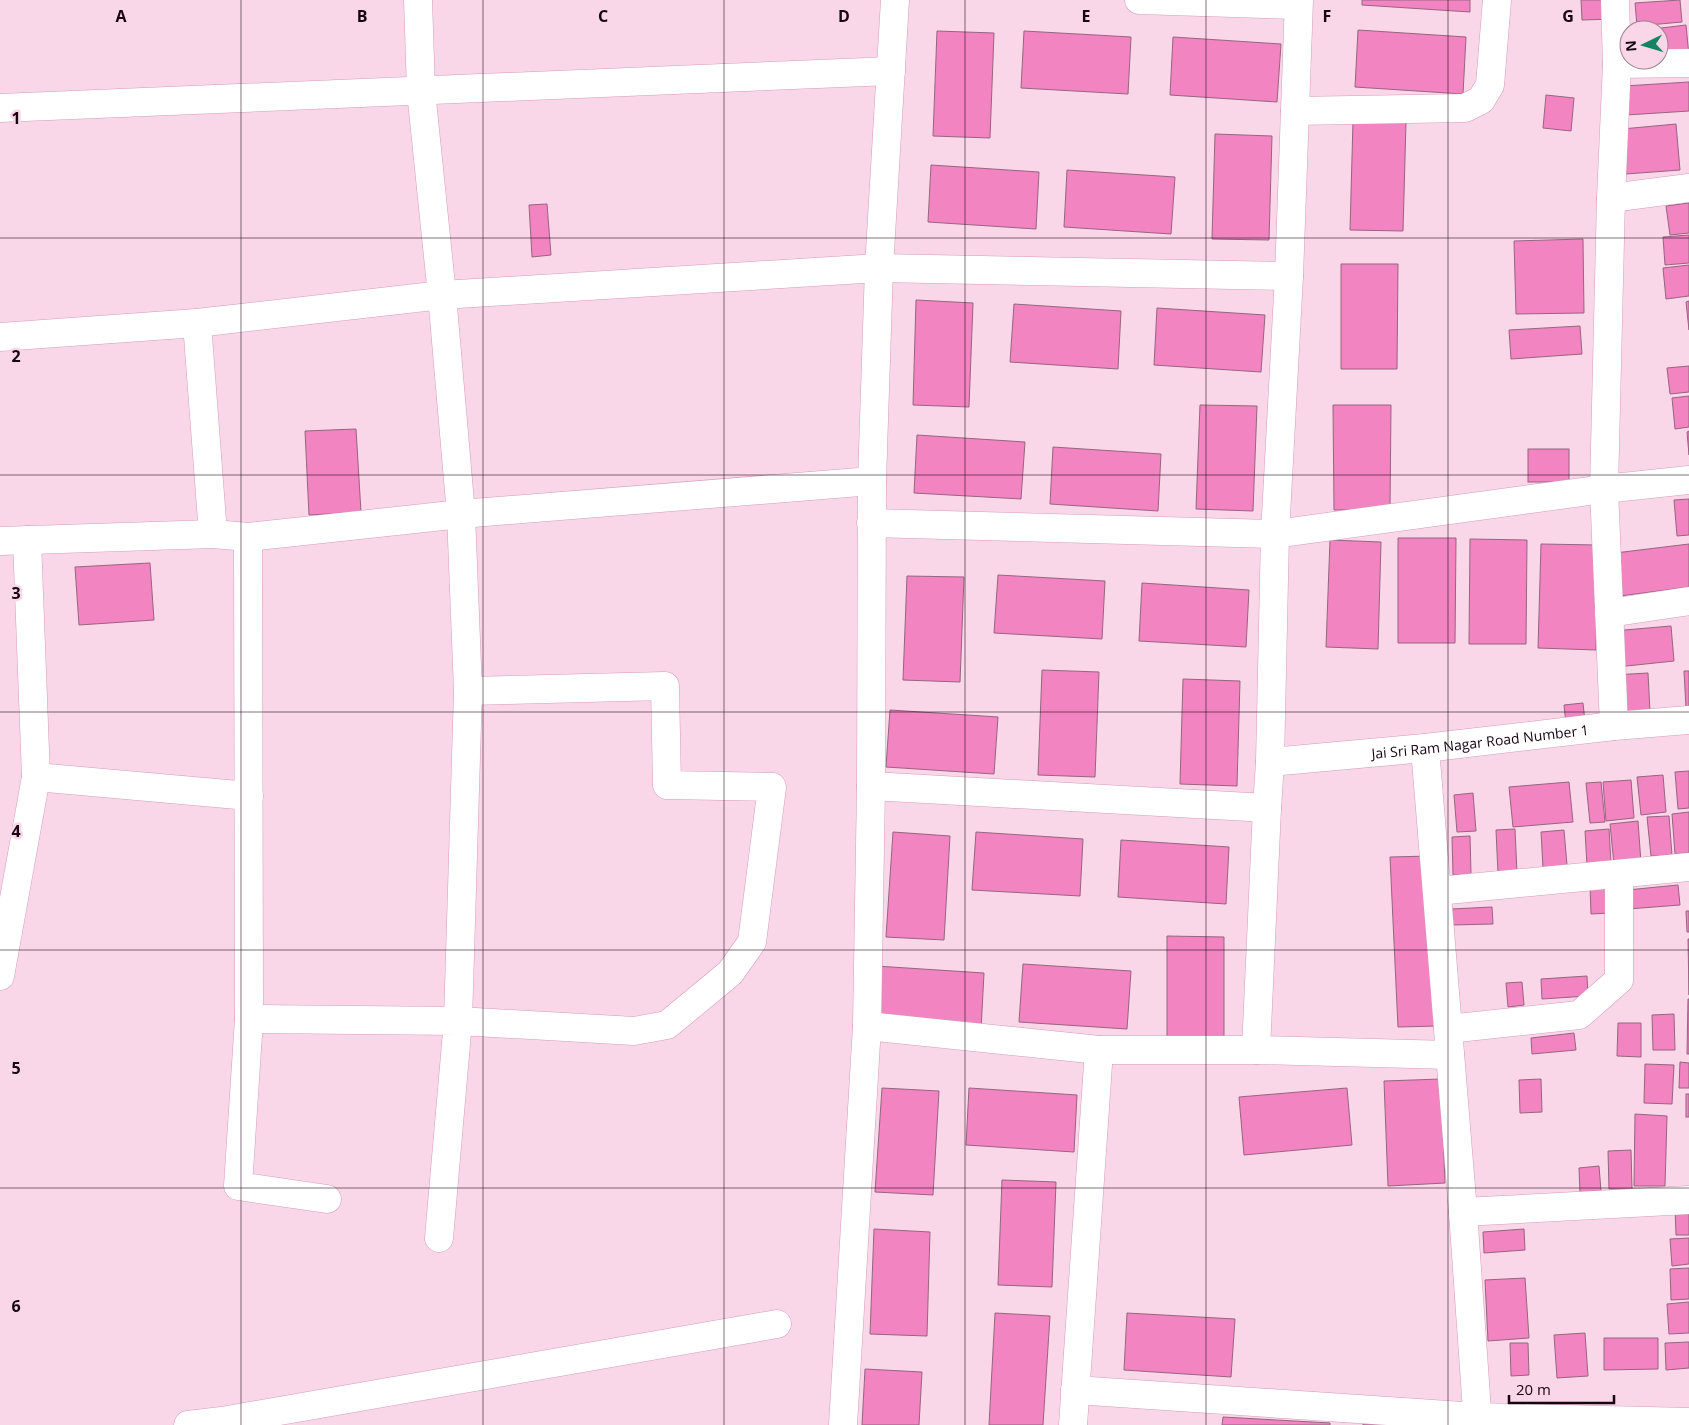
<svg xmlns="http://www.w3.org/2000/svg" width="1689" height="1425" font-family="'Open Sans',sans-serif">
<rect width="100%" height="100%" fill="#f9d6e8"/>
<g fill="#f184c1" stroke="#986480">
<path d="M 1362,0 L 1470,0 L 1470,12 L 1362,5 Z"/>
<path d="M 1581,0 L 1614,0 L 1614,19 L 1582,20 Z"/>
<path d="M 1680,0 L 1682,22 L 1637,26 L 1635,3 Z"/>
<path d="M 1686,25 L 1689,56 L 1659,60 L 1659,30 L 1645,30 Z"/>
<path d="M 1358,30 L 1466,37 L 1463,94 L 1355,87 Z"/>
<path d="M 937,31 L 994,33 L 990,138 L 933,136 Z"/>
<path d="M 1024,31 L 1131,37 L 1128,94 L 1021,88 Z"/>
<path d="M 1173,37 L 1281,44 L 1277,102 L 1170,95 Z"/>
<path d="M 1689,82 L 1689,111 L 1626,115 L 1624,86 Z"/>
<path d="M 1546,95 L 1574,98 L 1571,131 L 1543,128 Z"/>
<path d="M 1353,121 L 1406,122 L 1403,231 L 1350,230 Z"/>
<path d="M 1676,124 L 1680,170 L 1626,174 L 1622,129 Z"/>
<path d="M 1215,134 L 1272,136 L 1269,240 L 1212,239 Z"/>
<path d="M 931,165 L 1039,172 L 1036,229 L 928,222 Z"/>
<path d="M 1067,170 L 1175,177 L 1171,234 L 1064,227 Z"/>
<path d="M 1689,203 L 1689,233 L 1670,235 L 1666,206 Z"/>
<path d="M 547,204 L 551,255 L 532,257 L 529,205 Z"/>
<path d="M 1689,235 L 1689,263 L 1665,265 L 1663,237 Z"/>
<path d="M 1583,239 L 1584,313 L 1516,314 L 1514,241 Z"/>
<path d="M 1341,264 L 1398,264 L 1397,369 L 1341,369 Z"/>
<path d="M 1689,265 L 1689,296 L 1666,299 L 1663,268 Z"/>
<path d="M 916,300 L 973,303 L 969,407 L 913,405 Z"/>
<path d="M 1689,301 L 1689,330 L 1686,302 Z"/>
<path d="M 1014,304 L 1121,311 L 1118,369 L 1010,362 Z"/>
<path d="M 1157,308 L 1265,315 L 1261,372 L 1154,365 Z"/>
<path d="M 1580,326 L 1582,354 L 1511,359 L 1509,330 Z"/>
<path d="M 1689,366 L 1689,392 L 1670,394 L 1667,368 Z"/>
<path d="M 1689,396 L 1689,427 L 1675,429 L 1672,398 Z"/>
<path d="M 1200,405 L 1257,406 L 1253,511 L 1196,509 Z"/>
<path d="M 1333,405 L 1391,405 L 1390,510 L 1334,510 Z"/>
<path d="M 356,429 L 361,512 L 309,515 L 305,431 Z"/>
<path d="M 1689,431 L 1689,455 L 1687,432 Z"/>
<path d="M 917,435 L 1025,442 L 1021,499 L 914,493 Z"/>
<path d="M 1053,447 L 1161,454 L 1158,511 L 1050,504 Z"/>
<rect x="1528" y="449" width="41" height="33"/>
<path d="M 1689,499 L 1689,535 L 1677,536 L 1674,500 Z"/>
<path d="M 1398,538 L 1456,538 L 1455,643 L 1398,643 Z"/>
<path d="M 1470,539 L 1527,540 L 1526,644 L 1469,644 Z"/>
<path d="M 1330,540 L 1381,542 L 1378,649 L 1326,647 Z"/>
<path d="M 1541,544 L 1598,545 L 1596,650 L 1538,648 Z"/>
<path d="M 1689,544 L 1689,587 L 1620,596 L 1615,553 Z"/>
<path d="M 150,563 L 154,620 L 79,625 L 75,567 Z"/>
<path d="M 998,575 L 1105,581 L 1102,639 L 994,633 Z"/>
<path d="M 907,576 L 964,577 L 960,682 L 903,680 Z"/>
<path d="M 1142,583 L 1249,590 L 1246,647 L 1139,641 Z"/>
<path d="M 1671,626 L 1674,661 L 1617,667 L 1613,631 Z"/>
<path d="M 1042,670 L 1099,672 L 1095,777 L 1038,775 Z"/>
<path d="M 1684,671 L 1689,671 L 1689,708 L 1686,708 Z"/>
<path d="M 1648,673 L 1650,712 L 1615,714 L 1613,675 Z"/>
<path d="M 1183,679 L 1240,681 L 1237,786 L 1180,784 Z"/>
<path d="M 1583,703 L 1585,722 L 1566,724 L 1564,705 Z"/>
<path d="M 890,710 L 998,717 L 994,774 L 886,767 Z"/>
<path d="M 1689,771 L 1689,808 L 1678,809 L 1675,772 Z"/>
<path d="M 1663,775 L 1666,812 L 1641,815 L 1637,777 Z"/>
<path d="M 1631,780 L 1634,818 L 1606,821 L 1603,782 Z"/>
<path d="M 1569,782 L 1573,822 L 1513,827 L 1509,787 Z"/>
<path d="M 1601,782 L 1605,822 L 1590,823 L 1586,783 Z"/>
<path d="M 1473,793 L 1476,831 L 1457,832 L 1454,795 Z"/>
<path d="M 1689,812 L 1689,853 L 1675,854 L 1672,814 Z"/>
<path d="M 1669,816 L 1672,855 L 1651,856 L 1647,817 Z"/>
<path d="M 1638,821 L 1641,863 L 1614,865 L 1610,824 Z"/>
<path d="M 1515,829 L 1517,873 L 1498,874 L 1496,830 Z"/>
<path d="M 1609,829 L 1611,863 L 1587,865 L 1585,831 Z"/>
<path d="M 1564,830 L 1567,865 L 1543,868 L 1541,832 Z"/>
<path d="M 893,832 L 950,836 L 944,940 L 886,937 Z"/>
<path d="M 976,832 L 1083,839 L 1080,896 L 972,890 Z"/>
<path d="M 1470,836 L 1471,874 L 1453,875 L 1452,837 Z"/>
<path d="M 1121,840 L 1229,847 L 1226,904 L 1118,897 Z"/>
<path d="M 1431,856 L 1438,1026 L 1398,1027 L 1390,857 Z"/>
<path d="M 1608,885 L 1609,913 L 1591,914 L 1590,886 Z"/>
<path d="M 1678,885 L 1680,905 L 1628,909 L 1627,890 Z"/>
<path d="M 1492,907 L 1493,924 L 1452,925 L 1451,909 Z"/>
<path d="M 1686,911 L 1689,911 L 1689,932 L 1687,932 Z"/>
<path d="M 1167,936 L 1224,937 L 1224,1041 L 1167,1041 Z"/>
<path d="M 1688,939 L 1689,939 L 1689,995 Z"/>
<path d="M 1023,964 L 1131,971 L 1127,1029 L 1019,1022 Z"/>
<path d="M 876,966 L 984,973 L 981,1030 L 873,1023 Z"/>
<path d="M 1587,976 L 1588,996 L 1542,999 L 1541,979 Z"/>
<path d="M 1522,982 L 1524,1005 L 1508,1007 L 1506,983 Z"/>
<path d="M 1688,999 L 1689,999 L 1689,1054 L 1687,1054 Z"/>
<path d="M 1674,1014 L 1675,1050 L 1653,1050 L 1652,1015 Z"/>
<path d="M 1618,1023 L 1641,1023 L 1641,1057 L 1617,1056 Z"/>
<path d="M 1574,1033 L 1576,1050 L 1532,1054 L 1531,1038 Z"/>
<path d="M 1680,1062 L 1689,1063 L 1689,1088 L 1679,1088 Z"/>
<path d="M 1645,1064 L 1674,1065 L 1672,1104 L 1644,1103 Z"/>
<path d="M 1441,1079 L 1445,1183 L 1388,1186 L 1384,1081 Z"/>
<path d="M 1541,1079 L 1542,1112 L 1520,1113 L 1519,1080 Z"/>
<path d="M 882,1088 L 939,1091 L 933,1195 L 875,1192 Z"/>
<path d="M 969,1088 L 1077,1095 L 1074,1152 L 966,1145 Z"/>
<path d="M 1347,1088 L 1352,1145 L 1244,1155 L 1239,1097 Z"/>
<rect x="1686" y="1094" width="3" height="23"/>
<path d="M 1635,1114 L 1667,1116 L 1665,1186 L 1634,1186 Z"/>
<path d="M 1631,1150 L 1632,1189 L 1609,1189 L 1608,1151 Z"/>
<path d="M 1599,1166 L 1601,1191 L 1580,1192 L 1579,1168 Z"/>
<path d="M 1002,1180 L 1056,1182 L 1052,1287 L 998,1285 Z"/>
<path d="M 1689,1206 L 1689,1235 L 1676,1235 L 1675,1207 Z"/>
<path d="M 874,1229 L 930,1232 L 927,1336 L 870,1334 Z"/>
<path d="M 1524,1229 L 1525,1250 L 1484,1253 L 1483,1232 Z"/>
<path d="M 1689,1238 L 1689,1264 L 1672,1266 L 1670,1239 Z"/>
<path d="M 1689,1268 L 1689,1299 L 1671,1300 L 1670,1269 Z"/>
<path d="M 1525,1278 L 1529,1338 L 1488,1341 L 1485,1280 Z"/>
<path d="M 1689,1302 L 1689,1333 L 1669,1334 L 1667,1304 Z"/>
<path d="M 995,1313 L 1050,1316 L 1043,1425 L 989,1425 Z"/>
<path d="M 1127,1313 L 1235,1319 L 1231,1377 L 1124,1370 Z"/>
<path d="M 1585,1333 L 1588,1376 L 1557,1378 L 1554,1335 Z"/>
<path d="M 1604,1338 L 1658,1338 L 1658,1369 L 1604,1370 Z"/>
<path d="M 1689,1342 L 1689,1368 L 1666,1370 L 1665,1343 Z"/>
<path d="M 1510,1343 L 1528,1343 L 1529,1375 L 1511,1376 Z"/>
<path d="M 865,1369 L 922,1372 L 919,1425 L 862,1425 Z"/>
<path d="M 1223,1417 L 1330,1423 L 1330,1425 L 1222,1425 Z"/>
<path d="M 1363,1421 L 1433,1425 L 1363,1425 Z"/>
</g>
<g fill="none" stroke-linecap="round" stroke-linejoin="round">
<g stroke="#d59dba" stroke-width="29">
<g id="minor">
<path d="M 418,0 L 421,91 L 442,295 L 461,514 L 468,691 L 458,1021 L 634,1031 L 667,1025 L 730,973 L 752,942 L 772,787 L 667,785 L 665,686 L 468,691"/>
<path d="M 1139,0 L 1298,5"/>
<path d="M 1617,64 L 1689,63"/>
<path d="M 0,108 L 891,71"/>
<path d="M 1295,111 L 1465,108 L 1481,100 L 1490,85 L 1497,0"/>
<path d="M 1611,198 L 1689,188"/>
<path d="M 197,323 L 213,534"/>
<path d="M 0,337 L 197,323 L 442,295 L 879,268 L 1289,276"/>
<path d="M 871,523 L 1275,534 L 1604,489 L 1689,480"/>
<path d="M 248,537 L 249,1019 L 238,1186 L 327,1199"/>
<path d="M 0,541 L 213,534 L 248,537 L 461,514 L 872,481"/>
<path d="M 1609,613 L 1689,601"/>
<path d="M 1614,726 L 1604,489 L 1611,198 L 1617,64 L 1615,0"/>
<path d="M 1425,748 L 1463,1212 L 1478,1425"/>
<path id="s1" d="M 1270,762 L 1425,748 L 1614,726 L 1689,720"/>
<path d="M 36,777 L 249,796"/>
<path d="M 871,786 L 1267,808"/>
<path d="M 1437,891 L 1689,867"/>
<path d="M 0,976 L 36,777 L 27,540"/>
<path d="M 249,1019 L 458,1021 L 439,1238"/>
<path d="M 867,1026 L 1099,1050 L 1256,1050 L 1450,1055"/>
<path d="M 1448,1029 L 1579,1015 L 1619,980 L 1619,874"/>
<path d="M 1256,1050 L 1267,808 L 1270,762 L 1275,534 L 1289,276 L 1299,0"/>
<path d="M 1463,1212 L 1689,1200"/>
<path d="M 1075,1390 L 1477,1417 L 1689,1422"/>
<path d="M 188,1425 L 222,1421 L 777,1324"/>
<path d="M 843,1425 L 867,1026 L 871,786 L 872,481 L 879,268 L 895,0"/>
<path d="M 1073,1425 L 1099,1050"/>
</g>
</g>
<use href="#minor" stroke="#fff" stroke-width="28"/>
</g>
<path fill="none" stroke="#17050f" stroke-width="1" stroke-opacity="0.55" d="M 241,0 L 241,1425M 483,0 L 483,1425M 724,0 L 724,1425M 965,0 L 965,1425M 1206,0 L 1206,1425M 1448,0 L 1448,1425M 0,238 L 1689,238M 0,475 L 1689,475M 0,712 L 1689,712M 0,950 L 1689,950M 0,1188 L 1689,1188"/>
<g text-anchor="middle" dominant-baseline="central" stroke-width="5" stroke-linejoin="round" paint-order="stroke">
<g font-size="14" fill="#17050f" stroke="#f9d6e8">
<text stroke="none"><textPath href="#s1" startOffset="211">Jai Sri Ram Nagar Road Number 1</textPath></text>
</g>
</g>
<g font-size="16" text-anchor="middle" font-weight="bold" fill="#17050f" stroke="#f9d6e8" stroke-width="5" stroke-linejoin="round" paint-order="stroke">
<text x="121" y="22">A</text>
<text x="362" y="22">B</text>
<text x="603" y="22">C</text>
<text x="844" y="22">D</text>
<text x="1086" y="22">E</text>
<text x="1327" y="22">F</text>
<text x="1568" y="22">G</text>
<text x="16" y="124">1</text>
<text x="16" y="362">2</text>
<text x="16" y="599">3</text>
<text x="16" y="837">4</text>
<text x="16" y="1074">5</text>
<text x="16" y="1312">6</text>
</g>
<g transform="translate(1644 45) rotate(265)"><circle r="24" fill="#f9d6e8" stroke="#9f8291"/>
<path d="M0-4L9 19L0 12L-9 19Z" fill="#138463"/>
<text y="-8" font-size="14" font-weight="bold" text-anchor="middle" fill="#17050f">N</text>
</g>
<path d="M1509 1395v8h105v-8" fill="none" stroke="#17050f" stroke-width="2.5"/>
<text x="1516" y="1395" font-size="15" fill="#17050f" stroke="#f9d6e8" stroke-width="4" paint-order="stroke">20 m</text>
</svg>
